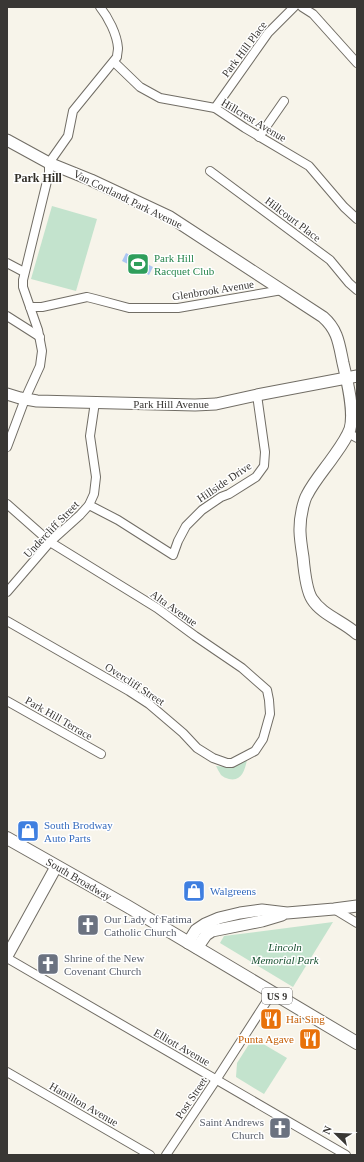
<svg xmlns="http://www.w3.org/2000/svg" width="364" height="1162" font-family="Georgia,serif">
<rect width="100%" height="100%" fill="#f7f4ea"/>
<g fill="#c3e3cd">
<path d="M 52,206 L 97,219 L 76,291 L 31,279 Z"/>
<path d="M 247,760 C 245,769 242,782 229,779 C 226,778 223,777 221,775 C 219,772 217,768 216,766 L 227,767 Z"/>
<path d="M 333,922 L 293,987 L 220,943 L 224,936 Z"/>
<path d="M 253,1038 L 287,1058 L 264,1094 L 236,1077 L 237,1063 Z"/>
</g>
<path fill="#acc6f3" d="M 126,253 L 153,267 L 149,275 L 122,261 Z"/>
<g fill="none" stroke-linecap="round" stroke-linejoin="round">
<g stroke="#716d65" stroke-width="10">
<g id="street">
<path d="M 302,7 L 313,14 L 357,63"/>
<path d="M 114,62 L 140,87 L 160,98 L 215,108 L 245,128 L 309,166 L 344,207 L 357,219"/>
<path d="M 215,108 L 268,33 L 294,7"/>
<path d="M 259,137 L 284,101"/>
<path d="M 210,171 L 330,260 L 349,283 L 357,290"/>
<path d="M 7,263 L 24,272"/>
<path d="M 30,307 L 42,307 L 87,297 L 95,299 L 129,308 L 178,308 L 282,290"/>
<path d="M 7,316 L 40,337"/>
<path d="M 348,433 L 357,438"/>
<path d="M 7,447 L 25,399 L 40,366 L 42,351 L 38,330 L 23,287 L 23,280 L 49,173 L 49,163 L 68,136 L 73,111 L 117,57 C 117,54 118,51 118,48 C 117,34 108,17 100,7"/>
<path d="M 7,504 L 50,542 L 157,608 L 195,636 L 242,668 L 267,690 L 269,700 L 270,714 L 263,739 L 255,751 L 232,763 L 227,763 L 213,758 L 197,748 L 183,733 L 149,704 L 129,691 L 7,621"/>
<path d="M 89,505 L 118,520 L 173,555 L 178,541 L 186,526 L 202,510 L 221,497 L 229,494 L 256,477 L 264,466 L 265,452 L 257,395"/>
<path d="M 7,592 L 50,542 L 80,515 L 89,505 L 94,494 L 96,477 L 90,436 L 95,402"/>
<path d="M 7,701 L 101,754"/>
<path d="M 334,909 L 357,923"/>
<path d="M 7,958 L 346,1155"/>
<path d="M 7,1072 L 150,1155"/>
<path d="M 166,1155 L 216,1080 L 272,993"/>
</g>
</g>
<g stroke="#716d65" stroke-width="13">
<g id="secondary">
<path d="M 7,140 L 49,163 L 91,180 L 170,217 L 323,317 C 338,330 339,344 343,363 C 347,380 355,412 350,429 C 346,440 338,450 331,460 C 323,471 313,483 307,495 C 305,498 304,503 303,506 C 298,526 300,538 303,557 C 304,568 306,590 312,599 C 322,615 343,621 357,634"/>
<path d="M 7,394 L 20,398 L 37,401 L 195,405 L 216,404 L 257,395 L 357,376"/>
<path d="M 188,943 L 196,930 L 205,924 L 219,918 L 240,913 L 262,910 L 287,913 L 334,909 L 357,906"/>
<path d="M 197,948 L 206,935 L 212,931 L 262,921 L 282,915"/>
<path d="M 7,956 L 56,867"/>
</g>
</g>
<g stroke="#716d65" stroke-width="14">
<path id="primary" d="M 7,838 L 127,906 L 357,1043"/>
</g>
<use href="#street" stroke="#fff" stroke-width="8"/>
<use href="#secondary" stroke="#fff" stroke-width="11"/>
<use href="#primary" stroke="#fff" stroke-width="12"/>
</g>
<defs>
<g id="stadium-square" transform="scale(1.15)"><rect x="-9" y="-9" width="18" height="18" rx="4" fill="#2e9e5b" stroke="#fff"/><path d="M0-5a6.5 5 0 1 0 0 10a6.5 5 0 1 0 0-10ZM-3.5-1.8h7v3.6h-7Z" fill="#fff"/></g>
<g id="shop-square" transform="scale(1.15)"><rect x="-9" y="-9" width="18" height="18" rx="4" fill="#3f7fe0" stroke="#fff"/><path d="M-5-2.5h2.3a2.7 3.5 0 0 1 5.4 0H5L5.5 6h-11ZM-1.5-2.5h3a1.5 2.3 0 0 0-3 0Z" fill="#fff"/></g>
<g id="church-square" transform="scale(1.15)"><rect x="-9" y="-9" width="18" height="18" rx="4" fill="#6b7280" stroke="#fff"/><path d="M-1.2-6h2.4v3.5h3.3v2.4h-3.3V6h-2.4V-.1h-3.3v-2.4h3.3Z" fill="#fff"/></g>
<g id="restaurant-square" transform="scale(1.15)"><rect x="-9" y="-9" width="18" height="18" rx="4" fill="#e8710a" stroke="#fff"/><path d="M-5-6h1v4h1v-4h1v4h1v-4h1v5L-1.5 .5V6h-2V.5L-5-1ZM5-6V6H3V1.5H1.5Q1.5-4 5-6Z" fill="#fff"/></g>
</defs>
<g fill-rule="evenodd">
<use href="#stadium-square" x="138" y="264"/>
<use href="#shop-square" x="28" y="831"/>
<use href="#shop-square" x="194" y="891"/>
<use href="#church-square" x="88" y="925"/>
<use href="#church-square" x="48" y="964"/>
<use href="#restaurant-square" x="271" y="1019"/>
<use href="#restaurant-square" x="310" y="1039"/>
<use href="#church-square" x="280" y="1128"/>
</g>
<g text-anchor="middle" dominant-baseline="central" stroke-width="3" stroke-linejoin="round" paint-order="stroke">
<rect fill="#fff" stroke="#747371" stroke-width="1" x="262" y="988" width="30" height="16" rx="3"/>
<g font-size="10" font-weight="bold" fill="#393734">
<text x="277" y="996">US 9</text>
</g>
<g font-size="11" fill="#393734" stroke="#fff">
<text transform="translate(244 49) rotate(-53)">Park Hill Place</text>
<text transform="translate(254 120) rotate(31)">Hillcrest Avenue</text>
<text transform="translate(128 199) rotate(26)">Van Cortlandt Park Avenue</text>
<text transform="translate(293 219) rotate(37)">Hillcourt Place</text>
<text transform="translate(213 290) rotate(-9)">Glenbrook Avenue</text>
<text x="171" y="404">Park Hill Avenue</text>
<text transform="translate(224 482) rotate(-34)">Hillside Drive</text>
<text transform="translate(51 529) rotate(-46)">Undercliff Street</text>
<text transform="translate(174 608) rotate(35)">Alta Avenue</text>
<text transform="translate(135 684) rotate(33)">Overcliff Street</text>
<text transform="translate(59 718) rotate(30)">Park Hill Terrace</text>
<text transform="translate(79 879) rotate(30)">South Broadway</text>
<text transform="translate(182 1047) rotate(30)">Elliott Avenue</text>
<text transform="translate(191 1098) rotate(-56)">Post Street</text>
<text transform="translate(84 1104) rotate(30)">Hamilton Avenue</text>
</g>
<g font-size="11" fill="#27864d" stroke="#fff" text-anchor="start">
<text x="154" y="258">Park Hill<tspan x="154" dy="13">Racquet Club</tspan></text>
</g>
<g font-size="11" fill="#366cbe" stroke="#fff" text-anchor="start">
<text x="44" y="825">South Brodway<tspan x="44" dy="13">Auto Parts</tspan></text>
<text x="210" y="891">Walgreens</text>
</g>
<g font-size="11" fill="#5b616d" stroke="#fff" text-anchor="start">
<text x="104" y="919">Our Lady of Fatima<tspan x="104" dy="13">Catholic Church</tspan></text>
<text x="64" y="958">Shrine of the New<tspan x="64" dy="13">Covenant Church</tspan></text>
<text x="264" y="1122" text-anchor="end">Saint Andrews<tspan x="264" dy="13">Church</tspan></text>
</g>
<g font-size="11" font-style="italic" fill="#195131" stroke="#fff">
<text x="285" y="947">Lincoln<tspan x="285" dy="13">Memorial Park</tspan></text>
</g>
<g font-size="11" fill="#c56008" stroke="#fff" text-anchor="start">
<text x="286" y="1019">Hai Sing</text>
<text x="294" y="1039" text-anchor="end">Punta Agave</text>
</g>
<g font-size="12" font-weight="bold" fill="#322f28" stroke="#fff">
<text x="38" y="178">Park Hill</text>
</g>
</g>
<rect width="364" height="1162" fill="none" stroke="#393734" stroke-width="16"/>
<g transform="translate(336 1134) rotate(293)" stroke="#ffffff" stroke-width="3" paint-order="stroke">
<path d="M0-3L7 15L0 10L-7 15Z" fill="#393734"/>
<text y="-6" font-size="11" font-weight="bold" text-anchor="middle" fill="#393734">N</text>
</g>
</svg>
